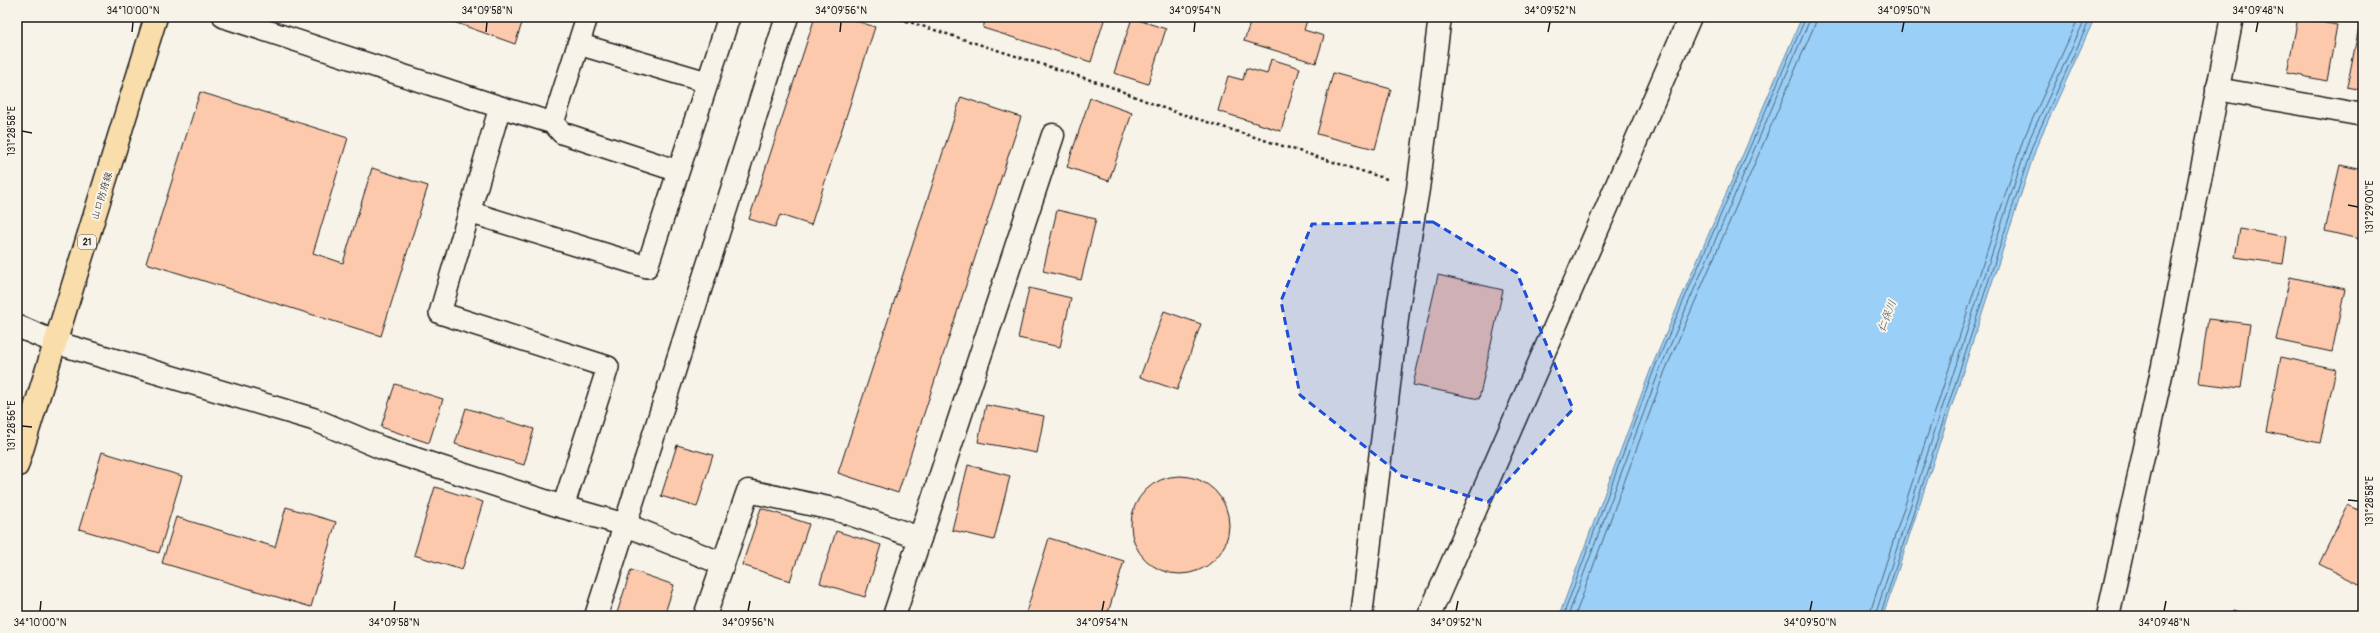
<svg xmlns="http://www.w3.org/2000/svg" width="2380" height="633" font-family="Pangolin,'Klee One',sans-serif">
<rect width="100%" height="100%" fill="#f7f3e8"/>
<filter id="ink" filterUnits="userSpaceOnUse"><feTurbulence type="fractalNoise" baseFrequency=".025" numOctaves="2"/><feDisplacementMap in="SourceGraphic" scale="8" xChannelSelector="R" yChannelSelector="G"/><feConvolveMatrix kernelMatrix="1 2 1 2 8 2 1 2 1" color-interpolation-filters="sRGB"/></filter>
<g filter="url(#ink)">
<path fill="#9acff8" stroke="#6887a0" d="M 1802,17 L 2095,17 L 2037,145 L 1883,616 L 1559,616 L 1652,366 Z"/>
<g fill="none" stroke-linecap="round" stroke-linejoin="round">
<g stroke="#4e6474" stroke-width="1">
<path d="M 1563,616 L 1655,367 L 1806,17"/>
<path d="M 1568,616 L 1660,369 L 1811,17"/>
<path d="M 1575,616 L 1665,371 L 1815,24 L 1817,17"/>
<path d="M 1869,616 L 2023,140 L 2079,17"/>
<path d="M 1875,616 L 2028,142 L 2086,17"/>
<path d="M 1880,616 L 2033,144 L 2091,17"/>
</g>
</g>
<g fill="#fcc9ac" stroke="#1c1c1c">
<path d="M 440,17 L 524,17 L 515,44 Z"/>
<path d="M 815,17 L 844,17 L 875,27 L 811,225 L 780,215 L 775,227 L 749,219 Z"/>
<path d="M 986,17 L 1105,17 L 1091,62 L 983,28 Z"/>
<path d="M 1252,17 L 1269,19 L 1270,17 L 1308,17 L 1304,30 L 1324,36 L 1316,63 L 1244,41 Z"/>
<path d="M 2361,17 L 2363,17 L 2363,90 L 2347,87 Z"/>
<path d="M 1132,18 L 1166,29 L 1148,84 L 1114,73 Z"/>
<path d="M 2298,18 L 2337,25 L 2327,81 L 2287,73 Z"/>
<path d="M 17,53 L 21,55 L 21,67 L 17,74 Z"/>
<path d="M 1271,59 L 1300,68 L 1281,131 L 1218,111 L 1228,76 L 1243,80 L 1246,68 L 1267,74 Z"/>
<path d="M 1333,73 L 1391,89 L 1375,149 L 1317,134 Z"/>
<path d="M 200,92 L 348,138 L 313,253 L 343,263 L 372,168 L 428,186 L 381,336 L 146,263 Z"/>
<path d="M 961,97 L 1021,117 L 898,493 L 838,473 Z"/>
<path d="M 1090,98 L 1132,113 L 1109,181 L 1067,167 Z"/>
<path d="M 2340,165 L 2363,170 L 2363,240 L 2325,231 Z"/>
<path d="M 1057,210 L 1096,219 L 1081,280 L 1043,271 Z"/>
<path d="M 2240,229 L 2287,237 L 2283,264 L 2235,257 Z"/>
<path d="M 1438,275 L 1503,290 L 1479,399 L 1413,385 Z"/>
<path d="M 2290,277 L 2345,289 L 2332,352 L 2276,340 Z"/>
<path d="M 1029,288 L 1071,298 L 1060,347 L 1018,338 Z"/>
<path d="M 1164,311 L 1201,324 L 1177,390 L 1140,377 Z"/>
<path d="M 2208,319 L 2250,324 L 2241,388 L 2199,383 Z"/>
<path d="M 2281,357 L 2336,369 L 2320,443 L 2266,432 Z"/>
<path d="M 395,384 L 443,399 L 429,443 L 381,427 Z"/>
<path d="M 986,405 L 1044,416 L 1037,453 L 978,442 Z"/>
<path d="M 466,408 L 534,429 L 524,465 L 455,444 Z"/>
<path d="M 677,445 L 713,455 L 697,507 L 661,496 Z"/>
<path d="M 102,452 L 182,476 L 159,553 L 79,529 Z"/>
<path d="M 968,465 L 1010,476 L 994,540 L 952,530 Z"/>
<circle cx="1180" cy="525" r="49"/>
<path d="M 435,487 L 483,502 L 462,570 L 414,555 Z"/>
<path d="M 2348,505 L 2363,512 L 2363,586 L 2319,564 Z"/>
<path d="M 286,507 L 336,522 L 311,607 L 162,563 L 176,517 L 275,547 Z"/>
<path d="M 761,508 L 809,524 L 790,581 L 742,565 Z"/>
<path d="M 836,531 L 881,545 L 865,597 L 820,583 Z"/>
<path d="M 1049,538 L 1124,561 L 1107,616 L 1025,616 Z"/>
<path d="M 631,570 L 674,585 L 664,616 L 616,616 Z"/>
<path d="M 2233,610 L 2251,616 L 2231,616 Z"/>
</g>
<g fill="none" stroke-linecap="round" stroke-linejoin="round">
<g stroke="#1c1c1c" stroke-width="24">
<g id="service">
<path d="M 224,17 L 500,107 L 440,313 L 608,367 L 563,507"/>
<path d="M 578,44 L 707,82"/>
<path d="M 500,107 L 553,123 L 587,17"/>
<path d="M 553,123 L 562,133 L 678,171"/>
<path d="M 469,212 L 647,267 L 729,17"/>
</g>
</g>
<g stroke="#1c1c1c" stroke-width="25">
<g id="minor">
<path d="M 2217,89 L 2363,115"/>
<path d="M 17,326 L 57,343 L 313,419 L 382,448 L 563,507 L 626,525 L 723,564"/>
<path d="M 920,538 L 1053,135"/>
<path d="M 596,616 L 787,17"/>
<path d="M 705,616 L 748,491 L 838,510 L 920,538 L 894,616"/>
<path d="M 1361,616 L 1399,302 L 1418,189 L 1440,17"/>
<path d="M 2108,616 L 2163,366 L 2232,17"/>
</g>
</g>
<g stroke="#1c1c1c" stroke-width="25">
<path id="tertiary" d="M 1429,616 L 1690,17"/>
</g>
<g stroke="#1c1c1c" stroke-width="25">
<path id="primary" d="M 17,466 L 156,17"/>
</g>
<path stroke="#1c1c1c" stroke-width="2.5" stroke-dasharray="3 3" stroke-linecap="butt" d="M 894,17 L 1106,85 L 1166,109 L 1387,179"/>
<use href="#service" stroke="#f7f3e8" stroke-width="21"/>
<use href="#minor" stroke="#f7f3e8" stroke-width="22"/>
<use href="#tertiary" stroke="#f7f3e8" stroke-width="22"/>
<use href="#primary" stroke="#f9ddab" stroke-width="22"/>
</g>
</g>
<path fill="#1d4ed8" fill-opacity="0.2" stroke="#1d4ed8" stroke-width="3" stroke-dasharray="8 5" stroke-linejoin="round" d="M 1433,222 L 1517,273 L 1573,409 L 1488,502 L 1402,476 L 1300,395 L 1281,301 L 1312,224 Z"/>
<path fill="none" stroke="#1c1c1c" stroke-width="1.5" d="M 132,32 L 133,22M 486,32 L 487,22M 840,32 L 841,22M 1194,32 L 1195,22M 1548,32 L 1550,22M 1902,32 L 1904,22M 2256,32 L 2258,22M 22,131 L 32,133M 2348,205 L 2358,207M 22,426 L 32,427M 2348,500 L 2358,501M 40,611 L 41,601M 394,611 L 395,601M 748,611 L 750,601M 1102,611 L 1104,601M 1456,611 L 1458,601M 1810,611 L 1812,601M 2164,611 L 2166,601"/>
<g text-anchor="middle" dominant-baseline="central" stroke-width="4" stroke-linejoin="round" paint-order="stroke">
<rect fill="#f7f3e8" stroke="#5e5c59" stroke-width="1" x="78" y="235" width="18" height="14" rx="3"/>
<g font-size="9" font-weight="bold" fill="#1c1c1c">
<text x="87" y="242">21</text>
</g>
<g font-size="10" fill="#1c1c1c" stroke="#f7f3e8">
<text transform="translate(102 196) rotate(-73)">山口防府線</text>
</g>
<g font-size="11" font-style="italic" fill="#42525e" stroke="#f7f3e8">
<text transform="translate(1887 316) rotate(-69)">仁保川</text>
</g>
</g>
<rect width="2380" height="633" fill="none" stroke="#f7f3e8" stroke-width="44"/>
<rect x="22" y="22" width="2336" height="589" fill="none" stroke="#1c1c1c" stroke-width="1.5"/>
<g font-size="10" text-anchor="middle" fill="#1c1c1c">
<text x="133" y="14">34°10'00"N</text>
<text x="487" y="14">34°09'58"N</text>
<text x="841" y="14">34°09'56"N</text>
<text x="1195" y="14">34°09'54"N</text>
<text x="1550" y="14">34°09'52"N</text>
<text x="1904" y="14">34°09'50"N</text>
<text x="2258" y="14">34°09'48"N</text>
<text transform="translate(11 131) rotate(-90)" y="4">131°28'58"E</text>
<text transform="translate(2369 207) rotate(-90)" y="4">131°29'00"E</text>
<text transform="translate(11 426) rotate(-90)" y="4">131°28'56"E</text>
<text transform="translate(2369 501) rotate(-90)" y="4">131°28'58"E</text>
<text x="40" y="626">34°10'00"N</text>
<text x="394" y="626">34°09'58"N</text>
<text x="748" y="626">34°09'56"N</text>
<text x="1102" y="626">34°09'54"N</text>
<text x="1456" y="626">34°09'52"N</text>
<text x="1810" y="626">34°09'50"N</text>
<text x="2164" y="626">34°09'48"N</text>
</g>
</svg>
